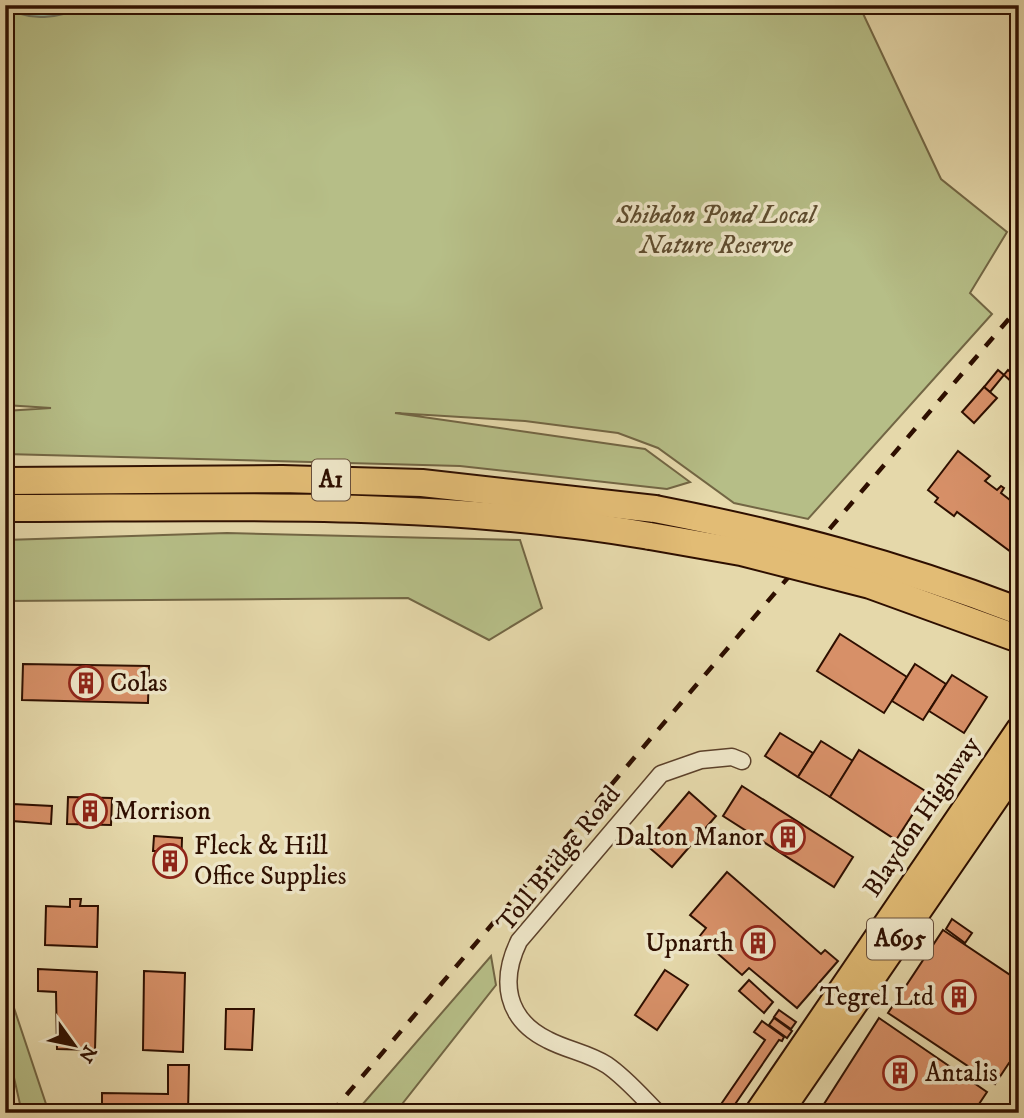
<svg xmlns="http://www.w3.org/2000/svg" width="1024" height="1118" font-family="'IM FELL DW Pica',serif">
<rect width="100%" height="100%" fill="#e5d8aa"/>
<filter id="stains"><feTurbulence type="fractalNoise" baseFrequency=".00286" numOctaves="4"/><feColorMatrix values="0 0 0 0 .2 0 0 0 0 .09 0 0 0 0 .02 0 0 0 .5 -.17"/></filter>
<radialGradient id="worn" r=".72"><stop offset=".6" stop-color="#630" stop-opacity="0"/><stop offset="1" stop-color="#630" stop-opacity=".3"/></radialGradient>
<g fill="#b6be87" stroke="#726644" stroke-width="2">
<path d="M 5,5 L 859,5 L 941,179 L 1007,232 L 970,293 L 992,314 L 808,519 L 734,503 L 658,448 L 618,433 L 525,421 L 395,413 L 645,449 L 690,482 L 667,489 L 460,466 L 5,454 L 5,411 L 51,408 L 5,405 Z"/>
<path d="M 227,533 L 520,540 L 542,608 L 489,640 L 408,598 L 5,601 L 5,540 Z"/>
<path d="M 491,956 L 496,985 L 395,1113 L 355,1113 Z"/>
<path d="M 5,981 L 49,1113 L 22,1113 L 5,1038 Z"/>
</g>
<path fill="#96baa5" stroke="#6c7663" stroke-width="2" d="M 5,5 L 86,5 C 60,18 28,24 5,5 Z"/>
<g fill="#d79068" stroke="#2e0f00" stroke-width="2">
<path d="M 998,370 L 1004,375 L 990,392 L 984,387 Z"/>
<path d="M 1008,370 L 1018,379 L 1014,384 L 1004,375 Z"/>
<path d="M 984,387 L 997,398 L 974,423 L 962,412 Z"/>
<path d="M 958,451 L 990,476 L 985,481 L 997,490 L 1001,486 L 1004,488 L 1001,493 L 1019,507 L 1019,558 L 957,512 L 954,516 L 935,502 L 938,498 L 928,490 Z"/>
<path d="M 840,634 L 907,677 L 884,713 L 817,671 Z"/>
<path d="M 23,664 L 149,666 L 148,703 L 22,700 Z"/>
<path d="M 915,664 L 946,684 L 923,720 L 892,701 Z"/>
<path d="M 952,675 L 987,697 L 964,733 L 929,711 Z"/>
<path d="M 780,733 L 813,753 L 798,777 L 765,756 Z"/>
<path d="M 821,741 L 853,761 L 830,797 L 798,777 Z"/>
<path d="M 859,750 L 927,792 L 896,840 L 830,797 Z"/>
<path d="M 742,786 L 853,857 L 834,887 L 723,816 Z"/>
<path d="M 689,792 L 716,816 L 672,867 L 645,844 Z"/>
<path d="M 68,797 L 112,798 L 111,825 L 67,824 Z"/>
<path d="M 13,804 L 52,806 L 51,824 L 12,821 Z"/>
<path d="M 154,836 L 182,838 L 181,871 L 157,870 L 158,851 L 153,851 Z"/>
<path d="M 727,872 L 821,954 L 825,950 L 838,961 L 797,1008 L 749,968 L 742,975 L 699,937 L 706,928 L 690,915 Z"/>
<path d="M 70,899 L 81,899 L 80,906 L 98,906 L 97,947 L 45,945 L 46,906 L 70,907 Z"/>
<path d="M 952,919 L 972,933 L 965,943 L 946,929 Z"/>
<path d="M 943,930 L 1019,981 L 1019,1069 L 1009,1063 L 995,1084 L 888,1013 Z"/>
<path d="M 38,969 L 97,972 L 95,1050 L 57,1049 L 56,992 L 38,991 Z"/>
<path d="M 665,970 L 688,985 L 657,1030 L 635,1015 Z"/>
<path d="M 144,971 L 185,973 L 183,1052 L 143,1050 Z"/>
<path d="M 749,980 L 773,1002 L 764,1013 L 739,991 Z"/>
<path d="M 226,1009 L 254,1009 L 252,1050 L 225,1049 Z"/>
<path d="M 779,1010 L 796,1022 L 791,1029 L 774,1017 Z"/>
<path d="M 774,1018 L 792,1031 L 787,1038 L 769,1025 Z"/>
<path d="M 879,1018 L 987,1092 L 973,1113 L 837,1113 L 824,1104 Z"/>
<path d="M 762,1021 L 784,1037 L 782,1041 L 779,1040 L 729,1113 L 715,1113 L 765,1040 L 754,1032 Z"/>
<path d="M 168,1065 L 189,1065 L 188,1113 L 102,1113 L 102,1093 L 168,1094 Z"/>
</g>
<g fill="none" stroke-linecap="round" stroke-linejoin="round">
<g stroke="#5c412a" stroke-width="19">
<path id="minor" d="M 658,1113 C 642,1097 626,1078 607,1065 C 588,1053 567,1050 548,1040 C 505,1019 500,980 519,941 L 661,774 L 701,760 L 732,757 L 742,761"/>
</g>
<g stroke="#2e0f00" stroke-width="28">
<g id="primary">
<path d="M 757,1113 L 1019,729"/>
<path d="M 780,1113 L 1019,765"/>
</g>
</g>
<g stroke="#2e0f00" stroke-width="30">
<g id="trunk">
<path d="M 5,481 L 282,479 L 422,483 L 655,509"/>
<path d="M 5,508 C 220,508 437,499 650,536"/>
</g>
</g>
<use href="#minor" stroke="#eee6c8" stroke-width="16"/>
<use href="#primary" stroke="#e2bc75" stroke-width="24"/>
<use href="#trunk" stroke="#e2bc75" stroke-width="26"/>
<path stroke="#2e0f00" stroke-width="4.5" stroke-dasharray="12 12" stroke-linecap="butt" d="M 331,1113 L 1019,307"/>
<g stroke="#2e0f00" stroke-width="30" stroke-linecap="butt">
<g id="trunk-bridge">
<path d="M 655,509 C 783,534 897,564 1019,611"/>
<path d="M 650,536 L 741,552 L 870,585 L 1019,639"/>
</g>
</g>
<use href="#trunk-bridge" stroke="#e2bc75" stroke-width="26"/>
</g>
<defs>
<g id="building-ring" transform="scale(1.75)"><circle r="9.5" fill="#eee6c8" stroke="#8f2418" stroke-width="1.5"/><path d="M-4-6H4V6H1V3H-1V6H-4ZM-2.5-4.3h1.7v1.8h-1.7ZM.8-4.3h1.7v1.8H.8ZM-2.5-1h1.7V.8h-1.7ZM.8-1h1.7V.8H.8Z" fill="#8f2418"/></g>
</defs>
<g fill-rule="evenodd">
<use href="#building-ring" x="86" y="683"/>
<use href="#building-ring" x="90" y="811"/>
<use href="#building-ring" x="788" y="837"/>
<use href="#building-ring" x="170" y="861"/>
<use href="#building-ring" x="758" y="943"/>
<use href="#building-ring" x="959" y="997"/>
<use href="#building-ring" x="900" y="1073"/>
</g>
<g text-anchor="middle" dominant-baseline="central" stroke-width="7" stroke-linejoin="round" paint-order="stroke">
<g fill="#eee6c8" stroke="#68503c" stroke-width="2">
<rect x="312" y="459.5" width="38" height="41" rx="5"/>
<rect x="867" y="918.5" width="66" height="41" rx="5"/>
</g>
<g font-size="24" font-weight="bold" fill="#2e0f00">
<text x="331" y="480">A1</text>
<text x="900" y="939">A695</text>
</g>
<g font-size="26" font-style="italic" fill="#5e4c2f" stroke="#eee6c8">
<text x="716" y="215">Shibdon Pond Local<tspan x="716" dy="30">Nature Reserve</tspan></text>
</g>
<g font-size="26" fill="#2e0f00" stroke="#eee6c8" text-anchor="start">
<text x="110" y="683">Colas</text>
<text x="114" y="811">Morrison</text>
<text x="764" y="837" text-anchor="end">Dalton Manor</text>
<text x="194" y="846">Fleck &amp; Hill<tspan x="194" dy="30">Office Supplies</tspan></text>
<text x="734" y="943" text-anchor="end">Upnarth</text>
<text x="934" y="997" text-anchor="end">Tegrel Ltd</text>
<text x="925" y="1073">Antalis</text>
</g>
<g font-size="26" fill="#2e0f00" stroke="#eee6c8">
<text transform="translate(922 817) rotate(-56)">Blaydon Highway</text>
<text transform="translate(559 859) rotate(-51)">Toll Bridge Road</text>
</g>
</g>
<rect width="1024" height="1118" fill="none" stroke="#e5d8aa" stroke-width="28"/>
<rect x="7" y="7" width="1010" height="1104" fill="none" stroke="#2e0f00" stroke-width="3.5"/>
<rect x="14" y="14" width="996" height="1090" fill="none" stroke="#2e0f00" stroke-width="2"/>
<g transform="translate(74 1045) rotate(123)" stroke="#eee6c8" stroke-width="5" paint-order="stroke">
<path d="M0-5L12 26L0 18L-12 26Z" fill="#2e0f00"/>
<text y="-10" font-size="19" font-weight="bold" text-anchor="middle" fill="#2e0f00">N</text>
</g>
<rect width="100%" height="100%" filter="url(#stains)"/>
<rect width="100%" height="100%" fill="url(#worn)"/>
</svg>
